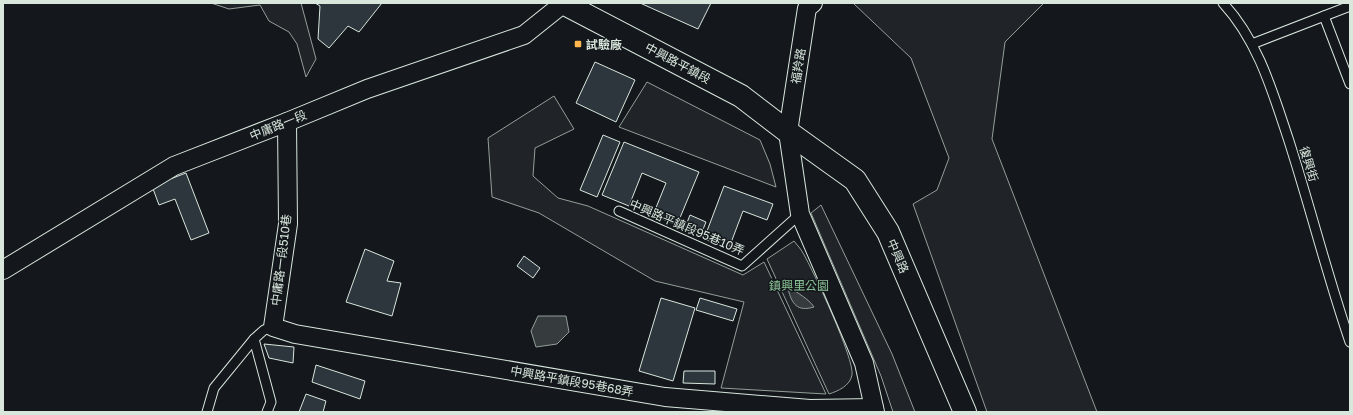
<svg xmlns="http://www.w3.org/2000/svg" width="1353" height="415" font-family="'Golos Text','Noto Sans TC',sans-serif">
<rect width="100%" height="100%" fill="#14181c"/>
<g fill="#202428" stroke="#939e99">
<path d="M 211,3 L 301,3 L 316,59 L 306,77 L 297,44 L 289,32 L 269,21 L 260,5 L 229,9 Z"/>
<path d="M 853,3 L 1044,3 L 1005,42 L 992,139 L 1097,412 L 987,412 L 913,204 L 937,190 L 949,158 L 911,58 Z"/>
<path d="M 647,82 L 760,140 L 770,164 L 776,187 L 619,127 Z"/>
<path d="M 554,96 L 574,129 L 535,148 L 533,176 L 558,198 L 588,206 L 743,275 L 764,262 L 826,394 L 721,388 L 744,302 L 655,281 L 539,213 L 492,197 L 488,138 Z"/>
<path d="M 821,205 L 892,354 L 915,412 L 893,412 L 881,376 L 811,213 Z"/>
<path d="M 794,241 C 797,245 801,249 803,253 C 813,270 855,360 852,375 C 850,386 838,391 829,394 L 767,259 Z"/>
</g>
<g fill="#363b3e" stroke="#939e99">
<path d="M 790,287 C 798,294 808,298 814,307 C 797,312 792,304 788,289 Z"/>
<path d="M 538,316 L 566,316 L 569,332 L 557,344 L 536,347 L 531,331 Z"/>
</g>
<g fill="#2c363c" stroke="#d8e6dc">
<path d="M 315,3 L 382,3 L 359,32 L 348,26 L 329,48 L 318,39 L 320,6 Z"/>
<path d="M 640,3 L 711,3 L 698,29 Z"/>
<path d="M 595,62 L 635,80 L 616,122 L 576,103 Z"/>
<path d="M 603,135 L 620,142 L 597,197 L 580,190 Z"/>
<path d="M 624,142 L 699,172 L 677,225 L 653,215 L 666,183 L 642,173 L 629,206 L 602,195 Z"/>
<path d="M 186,173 L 209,233 L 191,240 L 175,199 L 159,205 L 152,186 Z"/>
<path d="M 724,186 L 773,204 L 767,220 L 743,211 L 729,248 L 704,239 Z"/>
<path d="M 690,215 L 706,222 L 700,237 L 684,230 Z"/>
<path d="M 365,249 L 394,261 L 387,281 L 401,283 L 392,316 L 346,302 Z"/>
<path d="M 524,256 L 540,268 L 533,278 L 517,266 Z"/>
<path d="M 661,298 L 695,308 L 673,381 L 639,371 Z"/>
<path d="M 700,298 L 737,309 L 733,321 L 696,310 Z"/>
<path d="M 264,344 L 294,347 L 293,363 L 269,358 Z"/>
<path d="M 316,365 L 365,381 L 360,399 L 312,382 Z"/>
<path d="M 684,371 L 715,371 L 715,384 L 683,383 Z"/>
<path d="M 306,394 L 326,401 L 323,412 L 299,412 Z"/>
</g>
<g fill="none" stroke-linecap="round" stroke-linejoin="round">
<g stroke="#d8e6dc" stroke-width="11">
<g id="lane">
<path d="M 1223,3 C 1258,41 1272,90 1288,138 C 1310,206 1327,275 1350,342"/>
<path d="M 1324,16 L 1350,84"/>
<path d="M 1252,44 L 1350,6"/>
<path d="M 619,211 L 742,266 L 800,214"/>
<path d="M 207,412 L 214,388 L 254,339"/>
<path d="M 267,412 L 271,402 L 254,339 L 264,330 L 273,327"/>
</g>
</g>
<g stroke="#d8e6dc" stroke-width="20">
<g id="street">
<path d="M 813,3 L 807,8 L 788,132 L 800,214 L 864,363 L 875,412"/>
<path d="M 287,122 L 288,224 L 273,327 L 295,334 L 665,397 L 810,409 L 874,408"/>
<path d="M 3,270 L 174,166 L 287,122 L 367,89 L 524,35 L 564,3"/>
</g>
</g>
<g stroke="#d8e6dc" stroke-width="24">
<path id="secondary" d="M 563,3 L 741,96 L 788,132 L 855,180 L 888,232 L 965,412"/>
</g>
<use href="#lane" stroke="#14181c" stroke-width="9"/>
<use href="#street" stroke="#14181c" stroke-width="18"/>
<use href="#secondary" stroke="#14181c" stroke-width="22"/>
</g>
<rect fill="#ffb74d" stroke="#14181c" stroke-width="1.5" x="574" y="40" width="8" height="8" rx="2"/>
<g text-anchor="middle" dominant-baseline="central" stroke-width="3" stroke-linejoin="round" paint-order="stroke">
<g font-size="12" font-weight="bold" fill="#d8e6dc" stroke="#14181c" text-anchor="start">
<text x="586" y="44">試驗廠</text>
</g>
<g font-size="12" fill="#d8e6dc" stroke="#14181c">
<text transform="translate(678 63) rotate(28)">中興路平鎮段</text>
<text transform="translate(798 66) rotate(-81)">福羚路</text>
<text transform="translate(278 125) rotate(-22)">中庸路一段</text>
<text transform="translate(1309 164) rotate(73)">復興街</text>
<text transform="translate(687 227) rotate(23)">中興路平鎮段95巷10弄</text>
<text transform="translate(898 256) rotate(67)">中興路</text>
<text transform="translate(281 260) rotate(-83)">中庸路一段510巷</text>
<text transform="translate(572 381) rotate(10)">中興路平鎮段95巷68弄</text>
</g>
<g font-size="12" fill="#8ac095" stroke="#14181c">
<text x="799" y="285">鎮興里公園</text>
</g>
</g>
<rect width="1353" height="415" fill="none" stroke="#d8e6dc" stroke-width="8"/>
</svg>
